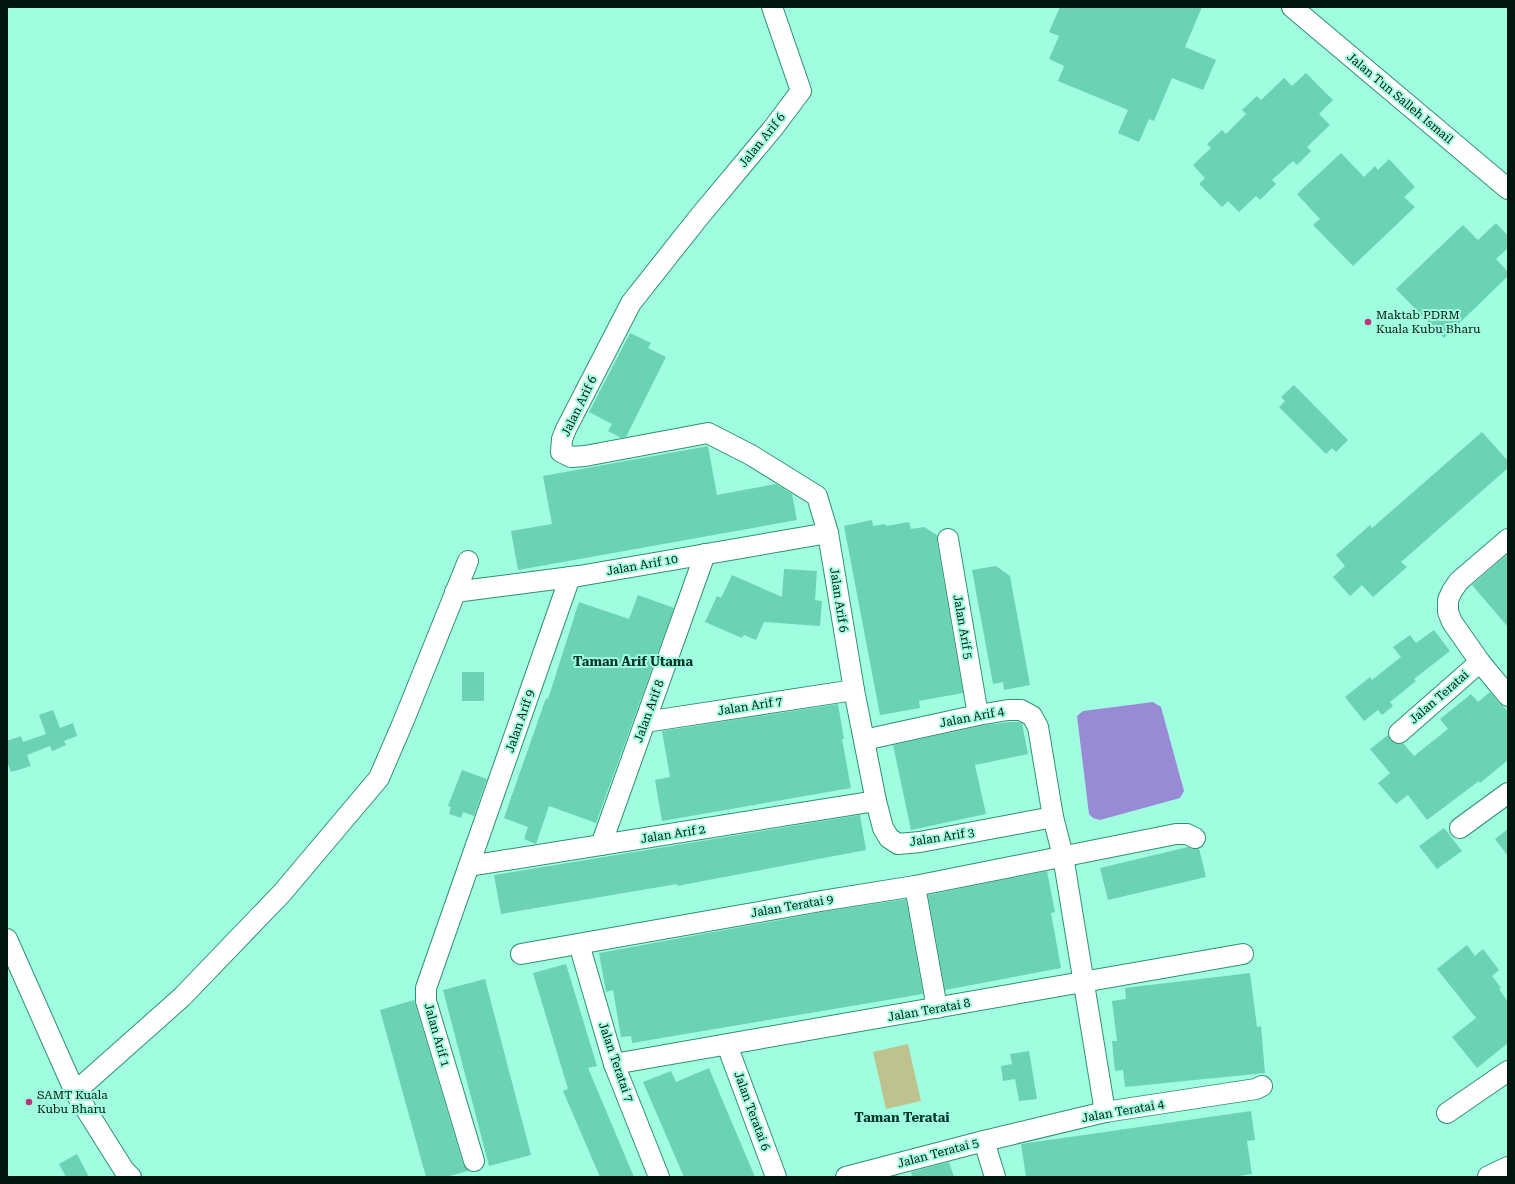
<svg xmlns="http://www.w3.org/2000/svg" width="1515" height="1184" font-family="'Roboto Serif',serif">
<rect width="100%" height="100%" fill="#a1fde0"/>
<path fill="#bec28f" d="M 908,1044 L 921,1101 L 886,1109 L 873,1052 Z"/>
<path fill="#988ad4" d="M 1153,702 L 1161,707 L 1184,791 L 1180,798 L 1100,820 L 1093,818 L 1089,814 L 1077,716 L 1083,711 Z"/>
<g fill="#6bd2b4">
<path d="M 1060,7 L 1202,7 L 1185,47 L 1216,60 L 1203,90 L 1172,78 L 1154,121 L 1149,119 L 1139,142 L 1118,133 L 1128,110 L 1058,81 L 1064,66 L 1049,59 L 1059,36 L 1049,32 Z"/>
<path d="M 1306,73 L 1333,100 L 1319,114 L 1330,125 L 1307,147 L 1311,151 L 1297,165 L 1293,161 L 1272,180 L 1276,184 L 1260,200 L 1256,196 L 1239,212 L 1228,201 L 1222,207 L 1199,184 L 1205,178 L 1193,165 L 1211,148 L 1207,144 L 1222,130 L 1226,134 L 1246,114 L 1242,110 L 1257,96 L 1261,100 L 1284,78 L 1292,86 Z"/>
<path d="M 1341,153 L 1364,177 L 1375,166 L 1378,170 L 1389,159 L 1415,187 L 1404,197 L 1415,207 L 1353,266 L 1313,225 L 1320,219 L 1297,194 Z"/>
<path d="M 1496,223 L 1508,236 L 1508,248 L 1496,259 L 1508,272 L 1508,276 L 1444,338 L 1396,289 L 1463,225 L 1478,240 Z"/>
<path d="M 630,333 L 651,343 L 648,348 L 666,357 L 626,437 L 621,438 L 608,431 L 612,424 L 589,412 Z"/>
<path d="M 1294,385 L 1348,440 L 1336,452 L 1332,448 L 1326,454 L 1279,407 L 1285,401 L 1281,397 Z"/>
<path d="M 1482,432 L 1508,461 L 1508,468 L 1401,562 L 1407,567 L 1373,597 L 1362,585 L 1350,596 L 1333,577 L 1345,566 L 1336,555 L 1370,525 L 1372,528 Z"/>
<path d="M 708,446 L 717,495 L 776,484 L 792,494 L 797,520 L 518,570 L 511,531 L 552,524 L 543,476 Z"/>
<path d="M 872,520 L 873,526 L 885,524 L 886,526 L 909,522 L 911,529 L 924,527 L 937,535 L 937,541 L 963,693 L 919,701 L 920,708 L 880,715 L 844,526 Z"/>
<path d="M 1508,554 L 1508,627 L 1472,585 Z"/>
<path d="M 996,566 L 1010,576 L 1030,685 L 1004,690 L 1003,682 L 993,684 L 972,570 Z"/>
<path d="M 784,569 L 817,571 L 815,600 L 822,601 L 820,626 L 764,622 L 756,640 L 744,635 L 742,638 L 705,622 L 717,596 L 721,598 L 732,575 L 782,597 Z"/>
<path d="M 638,595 L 674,608 L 596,823 L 549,806 L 536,844 L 524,839 L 528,827 L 504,818 L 546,698 L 548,699 L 579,602 L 629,619 Z"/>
<path d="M 1434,630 L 1450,651 L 1414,679 L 1416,681 L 1390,702 L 1393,706 L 1382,715 L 1378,710 L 1364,721 L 1345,697 L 1370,677 L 1372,680 L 1401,657 L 1393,647 L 1410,635 L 1416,643 Z"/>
<rect x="462" y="672" width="22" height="29"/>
<path d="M 1490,692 L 1499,703 L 1508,711 L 1508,760 L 1480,783 L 1479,781 L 1427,820 L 1408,795 L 1396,804 L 1378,783 L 1390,773 L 1370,749 L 1388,735 L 1390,740 L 1395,744 L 1403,743 L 1414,756 L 1448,729 L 1440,719 L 1471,694 L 1478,702 Z"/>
<path d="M 838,704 L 844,739 L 842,739 L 851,788 L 662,821 L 655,780 L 670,777 L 662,731 Z"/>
<path d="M 53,710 L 60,728 L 73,723 L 77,736 L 64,741 L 66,745 L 52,751 L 50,746 L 27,755 L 31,766 L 11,772 L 7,761 L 7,741 L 21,736 L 23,742 L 46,734 L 39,715 Z"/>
<path d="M 1009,722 L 1018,722 L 1022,723 L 1028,754 L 975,765 L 986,814 L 911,830 L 893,745 L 980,726 Z"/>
<path d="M 462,770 L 487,779 L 474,816 L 463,812 L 461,818 L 449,814 L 451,807 L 448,806 Z"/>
<path d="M 860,815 L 866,850 L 677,886 L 677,884 L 501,914 L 494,875 Z"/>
<path d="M 1444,828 L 1462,851 L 1437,869 L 1419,846 Z"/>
<path d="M 1508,829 L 1508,856 L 1495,839 Z"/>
<path d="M 1188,847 L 1195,849 L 1199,848 L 1206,877 L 1108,900 L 1100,868 Z"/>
<path d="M 1047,871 L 1055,912 L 1051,913 L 1061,968 L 945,990 L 928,895 Z"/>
<path d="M 906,899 L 923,994 L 632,1043 L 631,1036 L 621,1037 L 613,990 L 606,992 L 599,953 L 823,912 Z"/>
<path d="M 1467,945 L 1475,956 L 1483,949 L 1499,970 L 1492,976 L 1501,988 L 1499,989 L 1508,1002 L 1508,1043 L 1477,1068 L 1452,1037 L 1476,1018 L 1437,969 Z"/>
<path d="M 566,964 L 597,1066 L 588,1068 L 634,1177 L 600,1177 L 563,1091 L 568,1089 L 533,973 Z"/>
<path d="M 1250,973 L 1257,1027 L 1261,1026 L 1265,1073 L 1125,1087 L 1123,1070 L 1115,1071 L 1112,1041 L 1117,1041 L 1112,1001 L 1126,999 L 1125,988 Z"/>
<path d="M 485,979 L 531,1155 L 489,1166 L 443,990 Z"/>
<path d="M 414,1000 L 463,1164 L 468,1171 L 446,1177 L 426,1177 L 380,1010 Z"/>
<path d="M 1029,1051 L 1037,1099 L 1019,1101 L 1015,1079 L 1003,1081 L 1001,1066 L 1012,1064 L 1010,1054 Z"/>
<path d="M 709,1068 L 719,1092 L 755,1177 L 684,1177 L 643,1082 L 671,1071 L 676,1082 Z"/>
<path d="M 1251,1111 L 1255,1140 L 1247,1141 L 1252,1174 L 1233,1177 L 1026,1177 L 1021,1144 Z"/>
<path d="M 77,1154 L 89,1177 L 66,1177 L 59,1164 Z"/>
<path d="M 949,1162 L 954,1177 L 912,1177 L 911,1172 Z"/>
</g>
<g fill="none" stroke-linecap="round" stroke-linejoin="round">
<g stroke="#2f8f76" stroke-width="22">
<g id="minor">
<path d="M 772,7 L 801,91 L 774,127 L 699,217 L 631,303 L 566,429 L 562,439 L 561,452 L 571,457 L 585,456 L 708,433 L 751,455 L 817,496 L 828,533 L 854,690 L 876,801 L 883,828 L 889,838 L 898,844 L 920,842 L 1053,817"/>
<path d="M 1292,7 L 1508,189"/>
<path d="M 948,539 L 978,715"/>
<path d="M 1508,539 L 1459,581 L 1452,591 L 1448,600 L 1448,612 L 1452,622 L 1480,662 L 1508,696"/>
<path d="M 455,592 L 579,576 L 828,533"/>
<path d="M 645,722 L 854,690"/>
<path d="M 1399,733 L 1480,662"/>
<path d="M 864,740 L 978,715 L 1008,710 L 1021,710 L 1032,716 L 1038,727 L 1053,817 L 1063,856 L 1105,1112"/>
<path d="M 1460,828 L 1508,793"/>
<path d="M 601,845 L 705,554"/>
<path d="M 469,866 L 876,801"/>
<path d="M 915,886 L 937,1008"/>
<path d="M 7,939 L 75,1092 L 124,1170 L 131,1177"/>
<path d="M 579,944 L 614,1064 L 659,1177"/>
<path d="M 521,954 L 821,901 L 915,886 L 1176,834 L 1187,834 L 1195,838"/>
<path d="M 727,1045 L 776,1177"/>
<path d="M 614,1064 L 1243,954"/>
<path d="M 75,1092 L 182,997 L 282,893 L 379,778 L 404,720 L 468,561"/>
<path d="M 1447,1113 L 1508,1071"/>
<path d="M 984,1141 L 995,1177"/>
<path d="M 474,1161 L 426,1001 L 426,988 L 570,577"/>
<path d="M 846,1177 L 984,1141 L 1105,1112 L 1256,1089 L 1262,1086"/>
</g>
</g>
<g stroke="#2f8f76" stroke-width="24">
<path id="major" d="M 1489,1177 L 1508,1168"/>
</g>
<use href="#minor" stroke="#fff" stroke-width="20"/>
<use href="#major" stroke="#fff" stroke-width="22"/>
</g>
<g fill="#b9357c" stroke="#a1fde0" stroke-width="1.5">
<circle cx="1368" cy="322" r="4"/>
<circle cx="29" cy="1102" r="4"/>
</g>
<g text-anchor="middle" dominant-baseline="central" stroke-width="4" stroke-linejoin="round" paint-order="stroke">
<g font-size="12" fill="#00160f" stroke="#a1fde0">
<text transform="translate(1400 98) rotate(40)">Jalan Tun Salleh Ismail</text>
<text transform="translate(762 140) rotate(-51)">Jalan Arif 6</text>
<text transform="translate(579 406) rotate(-64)">Jalan Arif 6</text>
<text transform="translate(642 565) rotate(-10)">Jalan Arif 10</text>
<text transform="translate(839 600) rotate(81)">Jalan Arif 6</text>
<text transform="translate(963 627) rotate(80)">Jalan Arif 5</text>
<text transform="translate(1439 697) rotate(-41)">Jalan Teratai</text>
<text transform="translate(750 706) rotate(-9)">Jalan Arif 7</text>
<text transform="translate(649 711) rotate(-70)">Jalan Arif 8</text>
<text transform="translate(972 717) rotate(-11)">Jalan Arif 4</text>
<text transform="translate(520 721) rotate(-71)">Jalan Arif 9</text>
<text transform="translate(673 834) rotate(-9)">Jalan Arif 2</text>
<text transform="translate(942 837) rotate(-9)">Jalan Arif 3</text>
<text transform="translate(792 906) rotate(-10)">Jalan Teratai 9</text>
<text transform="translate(929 1010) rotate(-10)">Jalan Teratai 8</text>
<text transform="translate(437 1035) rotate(74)">Jalan Arif 1</text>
<text transform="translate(616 1062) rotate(71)">Jalan Teratai 7</text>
<text transform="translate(752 1111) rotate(70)">Jalan Teratai 6</text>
<text transform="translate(1123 1111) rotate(-10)">Jalan Teratai 4</text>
<text transform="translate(938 1153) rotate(-15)">Jalan Teratai 5</text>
</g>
<g font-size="12" fill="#00160f" stroke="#a1fde0" text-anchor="start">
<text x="1376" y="315">Maktab PDRM<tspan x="1376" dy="14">Kuala Kubu Bharu</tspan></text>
<text x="37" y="1095">SAMT Kuala<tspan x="37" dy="14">Kubu Bharu</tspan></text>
</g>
<g font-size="13" font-weight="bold" fill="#003529" stroke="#a1fde0">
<text x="633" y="661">Taman Arif Utama</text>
<text x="902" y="1117">Taman Teratai</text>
</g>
</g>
<rect width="1515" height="1184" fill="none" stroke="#00160f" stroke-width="16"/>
</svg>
